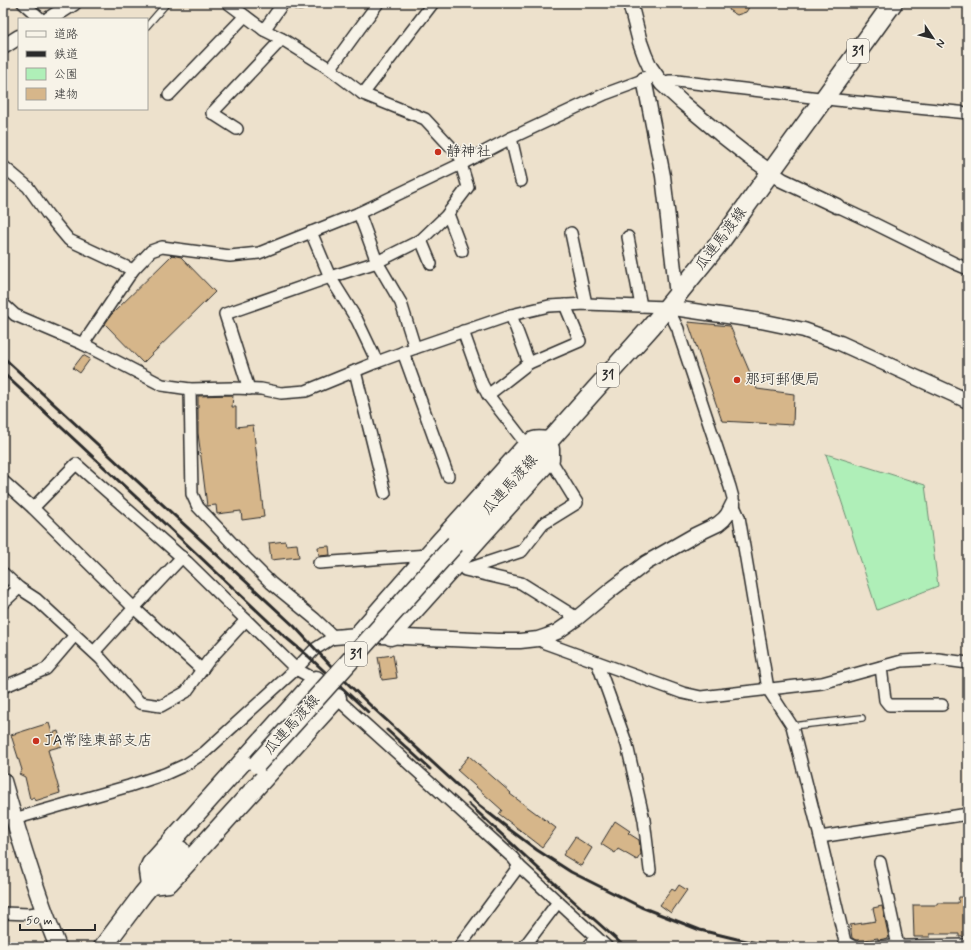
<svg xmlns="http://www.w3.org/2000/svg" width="971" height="950" font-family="Mynerve,'Klee One',sans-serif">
<rect width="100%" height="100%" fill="#ede1cc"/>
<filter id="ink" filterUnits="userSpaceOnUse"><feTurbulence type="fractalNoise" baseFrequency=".025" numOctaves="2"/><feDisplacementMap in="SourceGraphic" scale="8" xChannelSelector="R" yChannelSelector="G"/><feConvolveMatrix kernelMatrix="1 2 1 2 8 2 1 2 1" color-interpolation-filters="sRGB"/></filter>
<g filter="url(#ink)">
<path fill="#afefb8" stroke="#6d8d72" d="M 826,454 L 925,485 L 938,586 L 877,610 Z"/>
<g fill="#d6b68a" stroke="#2b2b2b">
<path d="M 726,3 L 750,3 L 748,9 L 746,12 L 737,15 L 730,11 Z"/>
<path d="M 172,255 L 181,257 L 215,292 L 143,363 L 105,324 L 111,315 Z"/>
<path d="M 688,322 L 730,326 L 757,389 L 794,394 L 793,425 L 722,421 Z"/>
<path d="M 83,355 L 90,359 L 80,373 L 73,368 Z"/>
<path d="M 233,395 L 232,407 L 236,407 L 236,427 L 253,425 L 264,517 L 242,520 L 241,511 L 217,514 L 216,505 L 207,506 L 198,433 L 198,396 Z"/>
<path d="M 285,541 L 286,545 L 297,544 L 299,557 L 271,560 L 269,543 Z"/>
<path d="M 329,546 L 330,555 L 319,556 L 318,547 Z"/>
<path d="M 393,655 L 397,678 L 382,680 L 378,657 Z"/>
<path d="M 49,723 L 52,733 L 58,731 L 62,746 L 48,750 L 60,793 L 35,801 L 34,797 L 30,799 L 25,777 L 19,774 L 22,770 L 11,735 Z"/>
<path d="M 469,756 L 511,793 L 510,794 L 556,828 L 542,847 L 499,814 L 502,810 L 457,770 Z"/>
<path d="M 615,821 L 630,831 L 628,833 L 639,840 L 641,854 L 637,860 L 618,849 L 615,853 L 601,844 Z"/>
<path d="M 575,837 L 592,848 L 581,866 L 563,855 Z"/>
<path d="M 679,885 L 687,890 L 671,913 L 660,905 L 672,889 L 675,891 Z"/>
<path d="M 959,897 L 968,897 L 968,936 L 959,937 L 959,934 L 930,934 L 930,937 L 914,937 L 913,905 L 937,905 L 937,903 L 958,903 Z"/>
<path d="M 882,906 L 889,938 L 878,940 L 878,938 L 864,940 L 856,940 L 852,938 L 850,925 L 876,921 L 873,908 Z"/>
</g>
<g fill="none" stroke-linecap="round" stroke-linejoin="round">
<g stroke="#2b2b2b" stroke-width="8">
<g id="service">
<path d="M 147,26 L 167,3"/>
<path d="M 792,726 L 862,718"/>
</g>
</g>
<g stroke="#2b2b2b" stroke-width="14">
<g id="minor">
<path d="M 23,3 L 41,19"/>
<path d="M 228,3 L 264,30 L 282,39 L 330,69 L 363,94 L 425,119 L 465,162"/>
<path d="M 297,3 L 300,4 L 301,3"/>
<path d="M 264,30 L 283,3"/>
<path d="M 330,69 L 378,3"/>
<path d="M 662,84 L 669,81 L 677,81 L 836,100 L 968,113"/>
<path d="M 363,94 L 433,3"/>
<path d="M 169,95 L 245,16"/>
<path d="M 237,129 L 212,113 L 282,39"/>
<path d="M 511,138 L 521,181"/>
<path d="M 3,166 L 28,187 L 48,215 L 69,240 L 133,270"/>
<path d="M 837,206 L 869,221 L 954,263 L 968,269"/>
<path d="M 359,213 L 377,262 L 421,240 L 446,216 L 468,187 L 461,164"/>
<path d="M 448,214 L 462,251"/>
<path d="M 311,232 L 330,277 L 357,320 L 377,362"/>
<path d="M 571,233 L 586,304"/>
<path d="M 628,237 L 641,306"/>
<path d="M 421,240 L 431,264"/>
<path d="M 3,304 L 15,315 L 83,344 L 162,385 L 190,389 L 232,388 L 261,389 L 281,393 L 306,391 L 377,362 L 415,348 L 511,315 L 549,306 L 586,304 L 667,307 L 678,329 L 680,337 L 730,487 L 733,498 L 733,504 L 739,517 L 768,689 L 792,726 L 820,837 L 845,942 L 854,947 L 968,945"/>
<path d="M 511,315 L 529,363 L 580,341 L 565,305"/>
<path d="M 463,331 L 482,384 L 488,395 L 527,445"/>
<path d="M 83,344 L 133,270 L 151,251 L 162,247 L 230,256 L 259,253 L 359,213 L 465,162 L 511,138 L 605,94 L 651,77"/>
<path d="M 403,352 L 448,476"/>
<path d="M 355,371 L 385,493"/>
<path d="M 249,389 L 225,314 L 330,277 L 377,262 L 401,303 L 415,348"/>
<path d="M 488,395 L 529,363"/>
<path d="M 550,459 L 577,503 L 543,524 L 522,551 L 465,570 L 521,583 L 577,618"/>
<path d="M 3,481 L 33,508 L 76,464 L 187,562 L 296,669 L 316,680 L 320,683"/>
<path d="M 33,508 L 134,608 L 94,652"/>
<path d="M 182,557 L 134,608 L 202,670"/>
<path d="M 319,563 L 428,555"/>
<path d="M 3,573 L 19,588 L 3,603"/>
<path d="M 19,588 L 36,599 L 101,659 L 140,703 L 161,706 L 186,692 L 209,660 L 246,620"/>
<path d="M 538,639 L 545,643 L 683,693 L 701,697 L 822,683 L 902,661 L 938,659 L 968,663"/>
<path d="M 597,662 L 627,745 L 644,820 L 650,870"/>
<path d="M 881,667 L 885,700 L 889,705 L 942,705"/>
<path d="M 3,687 L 46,669 L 75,635"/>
<path d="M 333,695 L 513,858 L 519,866"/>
<path d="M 14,819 L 129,786 L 165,774 L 185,765 L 205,752 L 296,669 L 315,649 L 334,637 L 315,619 L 271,583 L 248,560 L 198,507 L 192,494 L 190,389"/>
<path d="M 820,837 L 968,814"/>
<path d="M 880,862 L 898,946"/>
<path d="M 3,913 L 29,914 L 44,912"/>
<path d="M 459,947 L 519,866 L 607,947"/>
<path d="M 524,947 L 558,902"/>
<path d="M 588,947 L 596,937"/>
</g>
</g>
<g stroke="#2b2b2b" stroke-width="17">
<g id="tertiary">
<path d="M 630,3 L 640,42 L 645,56 L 650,67 L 662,84 L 683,103 L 720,134 L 748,156 L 782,180 L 837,206"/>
<path d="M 49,19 L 74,3"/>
<path d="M 3,47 L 19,37"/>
<path d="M 644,79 L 663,176 L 677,295"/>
<path d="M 667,307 L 761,321 L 804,330 L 840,343 L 968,401"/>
<path d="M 334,637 L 358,635 L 497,641 L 520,641 L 538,639 L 547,636 L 557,632 L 577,618 L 612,589 L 646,563 L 695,535 L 718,524 L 724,519 L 728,514 L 733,504"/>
</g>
</g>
<g stroke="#2b2b2b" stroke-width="19">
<path id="secondary" d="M 3,781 C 19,837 36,893 58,947"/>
</g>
<g stroke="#2b2b2b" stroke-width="21">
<g id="primary">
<path d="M 455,544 L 549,441 L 651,327 L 721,241 L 893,3"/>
<path d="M 358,635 L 428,555 L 527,445 C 535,439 539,440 549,441"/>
<path d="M 391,636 L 550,459 L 550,449"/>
<path d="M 316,680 L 151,864 L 148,871 L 150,885 L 169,883 L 337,698"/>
<path d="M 103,947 L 143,894 L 180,850"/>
</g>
</g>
<use href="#service" stroke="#f7f3e8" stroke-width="5.5"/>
<use href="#minor" stroke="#f7f3e8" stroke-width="11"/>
<use href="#tertiary" stroke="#f7f3e8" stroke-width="14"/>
<use href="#secondary" stroke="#f7f3e8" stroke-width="16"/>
<use href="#primary" stroke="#f7f3e8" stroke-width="18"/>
<g stroke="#2b2b2b" stroke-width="3">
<path d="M 3,357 L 294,626 L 343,679 L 371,706 L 480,806 L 509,829 L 537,850 L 571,872 L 641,907 L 700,930 L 737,939 L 777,947"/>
<path d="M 3,373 L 180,538 L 284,636 L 308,656 L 368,712"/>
<path d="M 387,730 L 430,769"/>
<path d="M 469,804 L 568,896 L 625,947"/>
</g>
<g stroke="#2b2b2b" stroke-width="21" stroke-linecap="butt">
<path id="primary-bridge" d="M 257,764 L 455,544"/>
</g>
<use href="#primary-bridge" stroke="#f7f3e8" stroke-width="18"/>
</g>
</g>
<g fill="#c8321e" stroke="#f7f3e8" stroke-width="1.5">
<circle cx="438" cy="152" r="4"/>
<circle cx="737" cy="380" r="4"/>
<circle cx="36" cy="741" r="4"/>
</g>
<g text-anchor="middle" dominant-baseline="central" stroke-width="3" stroke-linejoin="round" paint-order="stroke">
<g fill="#f7f3e8" stroke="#686764" stroke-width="1">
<rect x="847" y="39" width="22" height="24" rx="3"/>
<rect x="597" y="363" width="22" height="24" rx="3"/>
<rect x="345" y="642" width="22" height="24" rx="3"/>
</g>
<g font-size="14" font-weight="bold" fill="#2b2b2b">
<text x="858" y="51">31</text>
<text x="608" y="375">31</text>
<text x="356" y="654">31</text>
</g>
<g font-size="15" fill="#2b2b2b" stroke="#f7f3e8" text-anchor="start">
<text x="446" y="152">静神社</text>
<text x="745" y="380">那珂郵便局</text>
<text x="44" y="741">JA常陸東部支店</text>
</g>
<g font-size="15" fill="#2b2b2b" stroke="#f7f3e8">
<text transform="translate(721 239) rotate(-53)">瓜連馬渡線</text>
<text transform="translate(510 485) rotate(-48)">瓜連馬渡線</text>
<text transform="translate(292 725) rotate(-48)">瓜連馬渡線</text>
</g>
</g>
<rect width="971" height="950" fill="none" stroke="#f7f3e8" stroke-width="16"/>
<rect x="8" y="8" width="955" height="934" fill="none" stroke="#2b2b2b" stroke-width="1.5" filter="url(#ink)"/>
<rect x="18" y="18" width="130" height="92" fill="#f7f3e8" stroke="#a5a39c"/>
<rect x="26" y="31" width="20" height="6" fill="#f7f3e8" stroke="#a5a39c"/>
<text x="54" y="38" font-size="12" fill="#2b2b2b">道路</text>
<rect x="26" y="51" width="20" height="6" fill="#2b2b2b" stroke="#a5a39c"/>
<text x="54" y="58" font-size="12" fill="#2b2b2b">鉄道</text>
<rect x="26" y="68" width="20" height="12" fill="#afefb8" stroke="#a5a39c"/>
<text x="54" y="78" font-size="12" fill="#2b2b2b">公園</text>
<rect x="26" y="88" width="20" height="12" fill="#d6b68a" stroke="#a5a39c"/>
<text x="54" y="98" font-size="12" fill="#2b2b2b">建物</text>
<g transform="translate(933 38) rotate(125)" stroke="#f7f3e8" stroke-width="3" paint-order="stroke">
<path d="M0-3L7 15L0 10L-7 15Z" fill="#2b2b2b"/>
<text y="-6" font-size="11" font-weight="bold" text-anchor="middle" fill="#2b2b2b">N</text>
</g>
<path d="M20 924v6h75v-6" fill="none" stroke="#2b2b2b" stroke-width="2"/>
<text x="26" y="924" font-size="12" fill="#2b2b2b" stroke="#f7f3e8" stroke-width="3" paint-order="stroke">50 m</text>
</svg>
